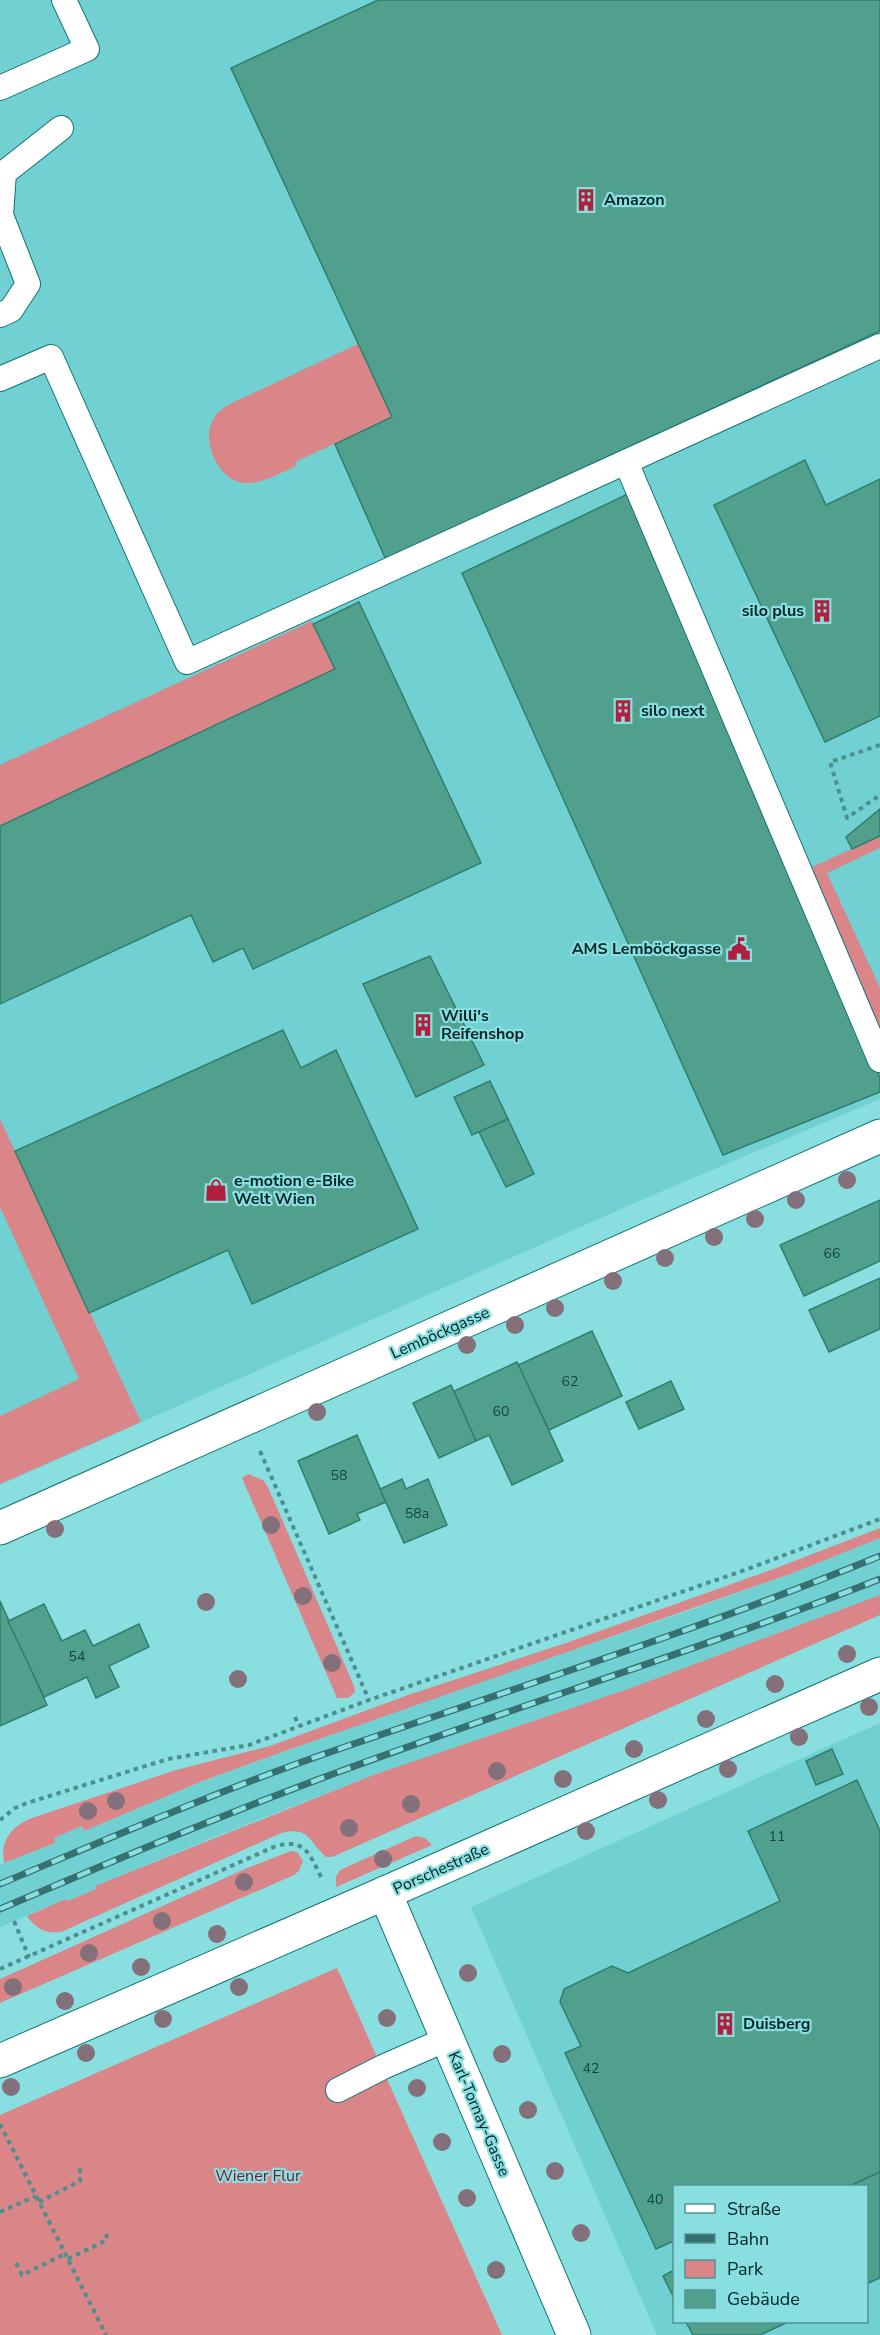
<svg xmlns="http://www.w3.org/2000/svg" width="880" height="2335" font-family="'Nunito Sans',sans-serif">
<rect width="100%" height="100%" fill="#89dedf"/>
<g fill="#71d1d2" fill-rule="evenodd">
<path d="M 0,0 L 880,0 L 880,1099 L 639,1201 L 0,1485 Z"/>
<path d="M 880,1538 L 880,1595 L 625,1690 L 376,1774 L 222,1834 L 95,1886 L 96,1889 L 68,1901 L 66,1899 L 0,1927 L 0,1865 L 55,1843 L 54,1838 L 82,1826 L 84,1831 L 205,1780 L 490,1678 L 682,1613 L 790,1574 Z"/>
<path d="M 880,1723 L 880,2335 L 657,2335 L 471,1907 ZM 674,2186 L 866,2186 L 866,2322 L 674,2322 Z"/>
</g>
<g fill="#da8588">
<path d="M 358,344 L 392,417 L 295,462 L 296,466 C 280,473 261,485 243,483 C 218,480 201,441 213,420 C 216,412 223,409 230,404 Z"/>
<path d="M 312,621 L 335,669 L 0,826 L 0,765 Z"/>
<path d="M 880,836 L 880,848 L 827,873 L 880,988 L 880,1039 L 808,869 Z"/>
<path d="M 0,1119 L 141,1422 L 0,1484 L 0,1416 L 79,1379 L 0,1207 Z"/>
<path d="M 248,1474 L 263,1480 L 268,1487 L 354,1686 L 355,1692 L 348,1698 L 337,1698 L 242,1478 Z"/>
<path d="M 880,1528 L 880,1538 L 790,1574 L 288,1750 L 205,1780 L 84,1831 L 82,1826 L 54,1838 L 55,1843 L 4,1863 C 0,1840 12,1826 32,1818 L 176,1770 L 270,1746 L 411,1694 L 566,1643 L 771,1570 Z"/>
<path d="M 880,1595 L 880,1615 L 332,1857 L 326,1857 C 308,1841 310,1826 281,1833 L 61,1932 C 46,1934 36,1929 27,1916 L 66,1899 L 68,1901 L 96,1889 L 95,1886 L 376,1774 L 625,1690 Z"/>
<path d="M 416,1836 L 425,1838 L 432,1845 L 336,1887 L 336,1877 L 340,1870 Z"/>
<path d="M 291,1851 L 297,1852 L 303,1861 L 299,1871 L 294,1875 L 0,2003 L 0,1979 L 245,1869 Z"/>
<path d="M 337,1968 L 502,2335 L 0,2335 L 0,2115 Z"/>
</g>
<g fill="#519f8d" stroke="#2e7f6e" stroke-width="1.5">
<path d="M 378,0 L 880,0 L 880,331 L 386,560 L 335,444 L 392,417 L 231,68 Z"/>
<path d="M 805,460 L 826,505 L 880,479 L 880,716 L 825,742 L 714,505 Z"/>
<path d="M 630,493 L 880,1078 L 880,1092 L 723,1155 L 462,573 Z"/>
<path d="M 359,602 L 481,863 L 253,969 L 243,948 L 213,962 L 191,915 L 0,1004 L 0,826 L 335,669 L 313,624 Z"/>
<path d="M 880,809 L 880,836 L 852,849 L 846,837 Z"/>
<path d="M 430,956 L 484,1065 L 416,1097 L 363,984 Z"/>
<path d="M 283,1030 L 301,1068 L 336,1050 L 418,1229 L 252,1304 L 228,1250 L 89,1313 L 15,1151 Z"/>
<path d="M 490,1081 L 508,1119 L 472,1135 L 454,1097 Z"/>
<path d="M 508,1119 L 534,1174 L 506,1187 L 479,1132 Z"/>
<path d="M 880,1200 L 880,1261 L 804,1296 L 780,1245 Z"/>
<path d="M 880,1278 L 880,1329 L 829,1352 L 809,1310 Z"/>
<path d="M 592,1331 L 622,1396 L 549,1430 L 518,1365 Z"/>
<path d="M 517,1362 L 563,1461 L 512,1485 L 489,1435 L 476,1441 L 454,1391 Z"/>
<path d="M 671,1381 L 684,1409 L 639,1429 L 626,1402 Z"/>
<path d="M 451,1385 L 476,1441 L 439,1458 L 413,1403 Z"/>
<path d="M 357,1435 L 386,1502 L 357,1514 L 360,1520 L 329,1534 L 298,1461 Z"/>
<path d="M 402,1479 L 406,1489 L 428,1479 L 447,1525 L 404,1543 L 380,1489 Z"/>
<path d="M 0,1601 L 47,1705 L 0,1726 Z"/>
<path d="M 44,1604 L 62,1641 L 85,1630 L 93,1646 L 139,1624 L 149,1647 L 109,1666 L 119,1687 L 96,1698 L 87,1677 L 44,1697 L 8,1621 Z"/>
<path d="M 832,1749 L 843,1774 L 816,1785 L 806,1761 Z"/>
<path d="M 857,1780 L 880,1831 L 880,2172 L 850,2186 L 674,2186 L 674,2241 L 656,2249 L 565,2053 L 581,2046 L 560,2002 L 564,1989 L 612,1966 L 628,1973 L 780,1901 L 748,1831 Z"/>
<path d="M 880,2172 L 880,2278 L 866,2284 L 866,2186 L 850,2186 Z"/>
<path d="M 674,2270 L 674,2298 L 663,2276 Z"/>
<path d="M 686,2322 L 788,2322 L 760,2335 L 693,2335 Z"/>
</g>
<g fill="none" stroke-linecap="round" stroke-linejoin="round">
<g stroke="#137476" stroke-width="26">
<g id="service">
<path d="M 0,88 L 87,49 L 64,0"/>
<path d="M 0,315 L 11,310 L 28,284 L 1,215 L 4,173 L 61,128"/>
<path d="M 0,379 L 51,357 L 187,662 L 880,346"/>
<path d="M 626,462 L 880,1060"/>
<path d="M 338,2090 L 383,2067 L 447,2039"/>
</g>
</g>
<g stroke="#137476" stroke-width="35">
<g id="minor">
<path d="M 0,1528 L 880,1136"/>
<path d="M 385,1893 L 574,2335"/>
<path d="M 0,2061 L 385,1893 L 880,1674"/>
</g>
</g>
<g stroke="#4d8e8f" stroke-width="4" stroke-dasharray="4.5 4.5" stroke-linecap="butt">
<path d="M 880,745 L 830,762 L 847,818 L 880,795"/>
<path d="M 260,1451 L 369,1700"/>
<path d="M 295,1717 L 299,1726"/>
<path d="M 0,1820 L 15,1808 L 27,1803 L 168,1759 L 249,1745 L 369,1700 L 745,1570 L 880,1519"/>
<path d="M 14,1921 L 29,1957"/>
<path d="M 0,1969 L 276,1846 C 307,1838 310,1856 322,1879"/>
<path d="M 0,2124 L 106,2335"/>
<path d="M 39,2202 L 80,2181 L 80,2167"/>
<path d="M 0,2212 L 36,2196"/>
<path d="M 68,2259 L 107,2240 L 106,2229"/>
<path d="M 16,2263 L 22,2275 L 65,2254"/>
</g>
<use href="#service" stroke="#fff" stroke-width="24"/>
<use href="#minor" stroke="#fff" stroke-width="33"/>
<g stroke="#377071" stroke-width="7">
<g id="rail">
<path d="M 0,1884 C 110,1838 220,1790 333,1751 C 516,1688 701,1629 880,1556"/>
<path d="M 0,1909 C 113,1861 226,1813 341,1771 C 520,1705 702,1649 880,1579"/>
</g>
</g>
<use href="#rail" stroke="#89dedf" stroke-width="4.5" stroke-dasharray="14" stroke-linecap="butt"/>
</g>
<g fill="#83707b">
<circle cx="847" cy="1180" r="9"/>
<circle cx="796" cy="1200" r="9"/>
<circle cx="755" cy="1219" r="9"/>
<circle cx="714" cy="1237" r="9"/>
<circle cx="665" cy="1258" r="9"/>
<circle cx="613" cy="1281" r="9"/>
<circle cx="555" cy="1308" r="9"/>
<circle cx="515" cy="1325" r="9"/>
<circle cx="467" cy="1345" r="9"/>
<circle cx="317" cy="1412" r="9"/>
<circle cx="271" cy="1525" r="9"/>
<circle cx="55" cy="1529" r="9"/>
<circle cx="303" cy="1596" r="9"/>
<circle cx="206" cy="1602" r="9"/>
<circle cx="847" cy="1654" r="9"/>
<circle cx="332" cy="1663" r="9"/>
<circle cx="238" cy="1679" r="9"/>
<circle cx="775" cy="1684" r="9"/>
<circle cx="869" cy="1707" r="9"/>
<circle cx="706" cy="1719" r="9"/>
<circle cx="799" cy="1737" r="9"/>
<circle cx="634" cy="1749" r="9"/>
<circle cx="728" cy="1769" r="9"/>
<circle cx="497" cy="1771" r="9"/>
<circle cx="563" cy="1779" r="9"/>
<circle cx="658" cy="1800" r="9"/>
<circle cx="116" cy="1801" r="9"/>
<circle cx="411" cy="1804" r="9"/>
<circle cx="88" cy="1811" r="9"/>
<circle cx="349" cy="1828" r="9"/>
<circle cx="586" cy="1831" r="9"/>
<circle cx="383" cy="1859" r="9"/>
<circle cx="244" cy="1882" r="9"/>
<circle cx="162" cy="1921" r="9"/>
<circle cx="217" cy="1934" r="9"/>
<circle cx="89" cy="1953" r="9"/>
<circle cx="141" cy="1967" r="9"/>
<circle cx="468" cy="1973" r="9"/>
<circle cx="13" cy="1987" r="9"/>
<circle cx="239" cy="1987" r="9"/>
<circle cx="65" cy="2001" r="9"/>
<circle cx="387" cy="2018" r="9"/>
<circle cx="163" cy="2019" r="9"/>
<circle cx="86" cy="2053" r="9"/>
<circle cx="502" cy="2054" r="9"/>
<circle cx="11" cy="2087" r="9"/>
<circle cx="417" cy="2088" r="9"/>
<circle cx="528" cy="2110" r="9"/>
<circle cx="442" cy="2142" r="9"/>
<circle cx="555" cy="2171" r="9"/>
<circle cx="467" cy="2198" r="9"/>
<circle cx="581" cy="2233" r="9"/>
<circle cx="496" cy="2270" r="9"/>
</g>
<defs>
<g id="building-bare" transform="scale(1.8)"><path d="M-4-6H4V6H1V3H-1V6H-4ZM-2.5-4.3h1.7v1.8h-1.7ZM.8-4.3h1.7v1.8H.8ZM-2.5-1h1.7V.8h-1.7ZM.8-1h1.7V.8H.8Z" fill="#b21f3c" stroke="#89dedf" stroke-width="2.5" paint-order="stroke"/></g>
<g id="civic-bare" transform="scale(1.8)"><path d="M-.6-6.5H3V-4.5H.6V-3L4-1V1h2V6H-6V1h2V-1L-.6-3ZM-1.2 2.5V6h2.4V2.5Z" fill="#b21f3c" stroke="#89dedf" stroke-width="2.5" paint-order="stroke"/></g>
<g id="shop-bare" transform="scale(1.8)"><path d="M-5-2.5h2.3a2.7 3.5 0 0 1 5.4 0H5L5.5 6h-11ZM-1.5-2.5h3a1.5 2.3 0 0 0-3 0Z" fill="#b21f3c" stroke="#89dedf" stroke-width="2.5" paint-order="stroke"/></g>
</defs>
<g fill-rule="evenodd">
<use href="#building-bare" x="586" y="200"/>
<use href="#building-bare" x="822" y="611"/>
<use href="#building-bare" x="623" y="711"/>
<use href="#civic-bare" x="739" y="949"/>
<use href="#building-bare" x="423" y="1025"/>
<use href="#shop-bare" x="216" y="1190"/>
<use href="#building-bare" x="725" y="2024"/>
</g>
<g text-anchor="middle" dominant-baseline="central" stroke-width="4.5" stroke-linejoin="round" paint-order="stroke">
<g font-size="14" fill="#144440">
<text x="832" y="1253">66</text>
<text x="570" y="1381">62</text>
<text x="501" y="1411">60</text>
<text x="339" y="1475">58</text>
<text x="417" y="1513">58a</text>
<text x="77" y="1656">54</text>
<text x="777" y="1836">11</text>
<text x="591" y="2068">42</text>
<text x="655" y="2199">40</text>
</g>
<g font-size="16" font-weight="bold" fill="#002627" stroke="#89dedf" text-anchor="start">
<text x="604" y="200">Amazon</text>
<text x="804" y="611" text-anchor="end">silo plus</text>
<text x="641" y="711">silo next</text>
<text x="721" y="949" text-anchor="end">AMS Lemböckgasse</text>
<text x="441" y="1016">Willi's<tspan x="441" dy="18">Reifenshop</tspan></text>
<text x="234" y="1181">e-motion e-Bike<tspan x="234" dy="18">Welt Wien</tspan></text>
<text x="743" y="2024">Duisberg</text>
</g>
<g font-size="16" fill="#002627" stroke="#89dedf">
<text transform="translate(440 1333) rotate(-24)">Lemböckgasse</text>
<text transform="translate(441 1869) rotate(-24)">Porschestraße</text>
<text transform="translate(479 2114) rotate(67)">Karl-Tornay-Gasse</text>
</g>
<g font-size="16" fill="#7e1629" stroke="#89dedf">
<text x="258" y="2176">Wiener Flur</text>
</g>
</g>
<rect x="673" y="2185" width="195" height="138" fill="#89dedf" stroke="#529495" stroke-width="1.5"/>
<rect x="685" y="2204" width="30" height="9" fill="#ffffff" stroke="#529495" stroke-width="1.5"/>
<text x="727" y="2215" font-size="18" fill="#002627">Straße</text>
<rect x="685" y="2234" width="30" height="9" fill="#377071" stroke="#529495" stroke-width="1.5"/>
<text x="727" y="2245" font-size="18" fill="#002627">Bahn</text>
<rect x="685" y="2260" width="30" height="18" fill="#da8588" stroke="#529495" stroke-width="1.5"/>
<text x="727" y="2275" font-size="18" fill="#002627">Park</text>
<rect x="685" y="2290" width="30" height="18" fill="#519f8d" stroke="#529495" stroke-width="1.5"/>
<text x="727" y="2305" font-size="18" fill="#002627">Gebäude</text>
</svg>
